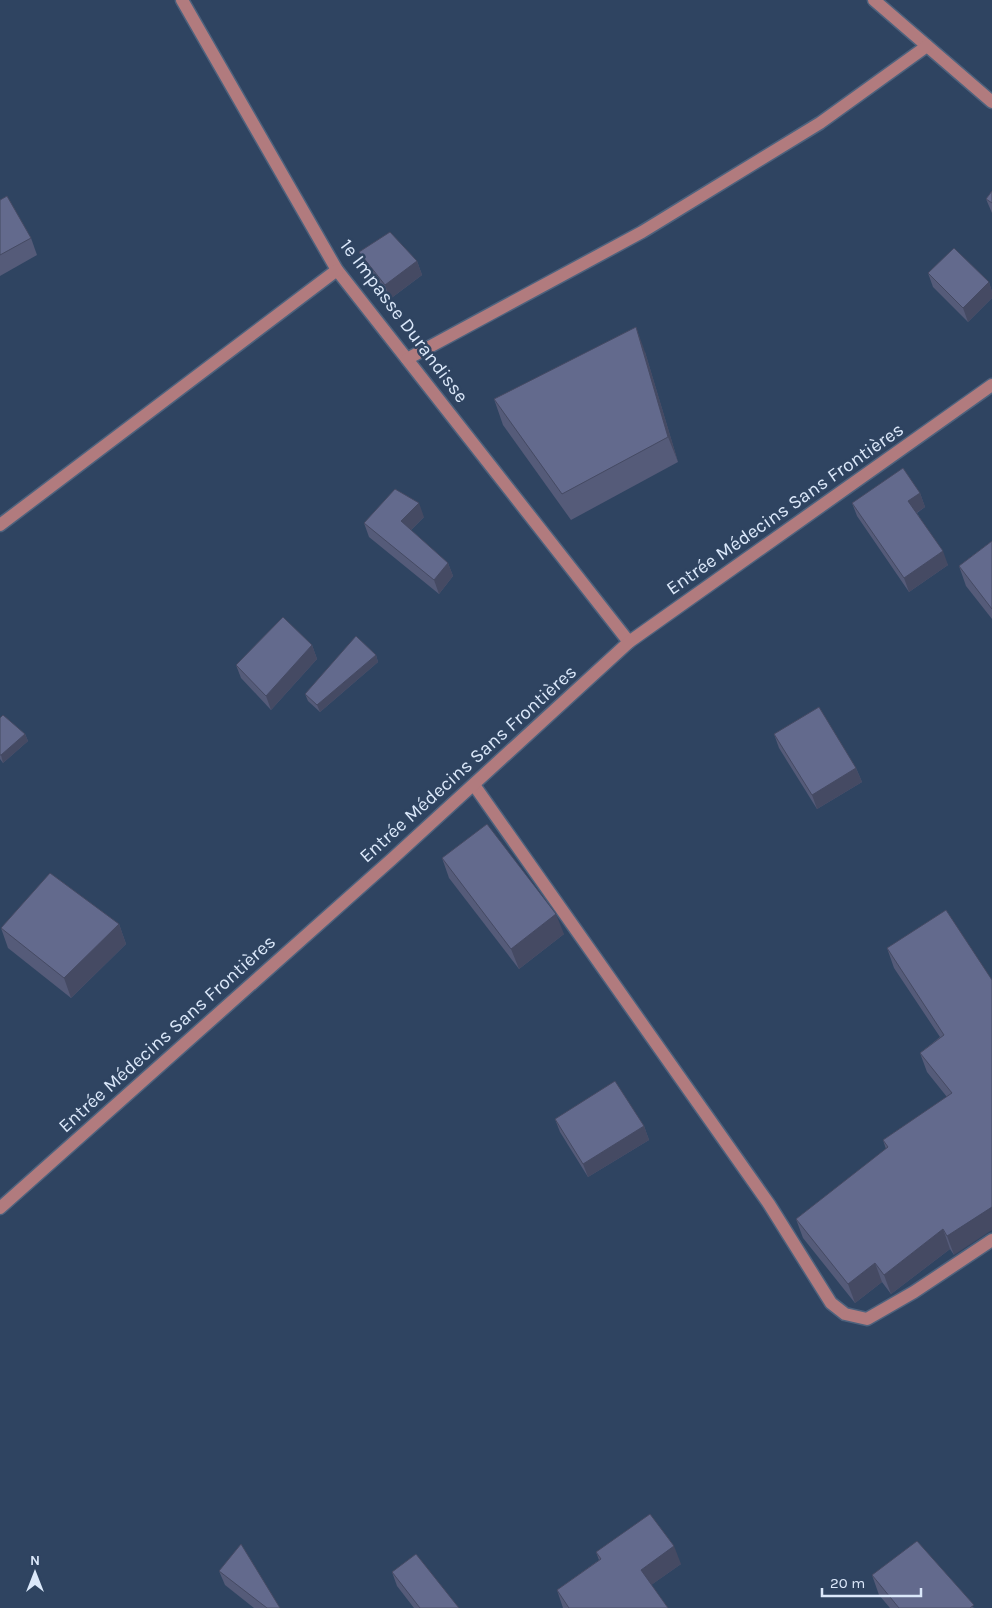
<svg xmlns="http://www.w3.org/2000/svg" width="992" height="1608" font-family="Karla,sans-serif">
<rect width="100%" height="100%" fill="#2f4461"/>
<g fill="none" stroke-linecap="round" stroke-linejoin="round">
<g stroke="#4e627d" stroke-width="15">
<g id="minor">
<path d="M 182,0 L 337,270 L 629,642"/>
<path d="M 874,0 L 992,102"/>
<path d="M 407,359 L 642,232 L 820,123 L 927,46"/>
<path d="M 0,525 L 337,270"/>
<path d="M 474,785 L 769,1204 L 831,1303 L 845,1314 L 867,1319 L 914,1292 L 992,1240"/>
<path d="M 0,1208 L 392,859 L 629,642 L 992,385"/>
</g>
</g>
<use href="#minor" stroke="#b17b7e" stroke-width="12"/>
</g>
<g fill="#555b79">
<path d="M 992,191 L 992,213 L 986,199 Z"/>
<path d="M 0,200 L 31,238 L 37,255 L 0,276 Z"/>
<path d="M 359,252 L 417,261 L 422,275 L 390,299 L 365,266 Z"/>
<path d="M 928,273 L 989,282 L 992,292 L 992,298 L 968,322 L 933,287 Z"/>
<path d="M 645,352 L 678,462 L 571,520 L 503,425 L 494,399 Z"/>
<path d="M 920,493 L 925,507 L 917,513 L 948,565 L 909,592 L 857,516 L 852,503 Z"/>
<path d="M 424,517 L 411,530 L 448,563 L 453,576 L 439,594 L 369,537 L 364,523 Z"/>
<path d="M 992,541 L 992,619 L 966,586 L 959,566 Z"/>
<path d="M 312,645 L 317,659 L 271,710 L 241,678 L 236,665 Z"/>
<path d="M 376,655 L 378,662 L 320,712 L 308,701 L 305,694 Z"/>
<path d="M 0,718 L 25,734 L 28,741 L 3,763 L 0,759 Z"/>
<path d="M 774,734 L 856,768 L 862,782 L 817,809 L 779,748 Z"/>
<path d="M 442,858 L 564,934 L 519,969 L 449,878 Z"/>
<path d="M 119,924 L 126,944 L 71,998 L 8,948 L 1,928 Z"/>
<path d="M 887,948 L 992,980 L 954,1255 L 950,1249 L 891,1294 L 882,1282 L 855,1303 L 803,1238 L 796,1219 L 886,1149 L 883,1140 L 947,1097 L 927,1072 L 920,1053 L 940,1037 L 894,968 Z"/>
<path d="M 555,1119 L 644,1126 L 649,1140 L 588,1177 L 560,1132 Z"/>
<path d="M 596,1552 L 681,1564 L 651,1585 L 668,1608 L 563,1608 L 557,1590 L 599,1560 Z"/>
<path d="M 219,1571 L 280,1608 L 254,1608 L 225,1585 Z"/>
<path d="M 392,1572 L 459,1608 L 414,1608 L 397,1586 Z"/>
<path d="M 872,1575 L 975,1608 L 890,1608 L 879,1595 Z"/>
</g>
<g fill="#454a63">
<path d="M 417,261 L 422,275 L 390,299 L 385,285 Z"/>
<path d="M 989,282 L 992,292 L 992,298 L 968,322 L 963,308 Z"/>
<path d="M 636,327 L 645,352 L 678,462 L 668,437 Z"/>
<path d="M 920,493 L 925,507 L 913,515 L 908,501 Z"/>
<path d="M 419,503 L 424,517 L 406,535 L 401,521 Z"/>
<path d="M 943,551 L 948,565 L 909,592 L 904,578 Z"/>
<path d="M 448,563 L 453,576 L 439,594 L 434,580 Z"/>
<path d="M 312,645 L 317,659 L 271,710 L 266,696 Z"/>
<path d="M 376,655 L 378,662 L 320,712 L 317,705 Z"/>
<path d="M 25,734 L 28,741 L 3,763 L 1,755 Z"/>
<path d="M 856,768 L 862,782 L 817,809 L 812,795 Z"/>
<path d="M 556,914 L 564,934 L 519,969 L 511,949 Z"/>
<path d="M 119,924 L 126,944 L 71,998 L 64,978 Z"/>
<path d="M 644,1126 L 649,1140 L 588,1177 L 583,1164 Z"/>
<path d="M 992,1207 L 992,1230 L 954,1255 L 947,1236 Z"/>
<path d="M 943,1229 L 950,1249 L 891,1294 L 884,1275 Z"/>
<path d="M 875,1263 L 882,1282 L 855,1303 L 848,1284 Z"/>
<path d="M 674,1546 L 681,1564 L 647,1588 L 641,1570 Z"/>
</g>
<g fill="#636a8d" stroke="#454a63">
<path d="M 992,191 L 992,203 L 986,199 Z"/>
<path d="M 7,196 L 31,238 L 0,255 L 0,200 Z"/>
<path d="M 390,232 L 417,261 L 385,285 L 359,252 Z"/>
<path d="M 954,248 L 989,282 L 963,308 L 928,273 Z"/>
<path d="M 636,327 L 668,437 L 562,494 L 494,399 Z"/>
<path d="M 903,468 L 920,493 L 908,501 L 943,551 L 904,578 L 852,503 Z"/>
<path d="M 395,489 L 419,503 L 401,521 L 448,563 L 434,580 L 364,523 Z"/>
<path d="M 992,541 L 992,609 L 959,566 Z"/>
<path d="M 283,617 L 312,645 L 266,696 L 236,665 Z"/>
<path d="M 356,636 L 376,655 L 317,705 L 305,694 Z"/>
<path d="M 819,707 L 856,768 L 812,795 L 774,734 Z"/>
<path d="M 3,715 L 25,734 L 1,755 L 0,755 L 0,718 Z"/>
<path d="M 487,824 L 556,914 L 511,949 L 442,858 Z"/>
<path d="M 50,873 L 119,924 L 64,978 L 1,928 Z"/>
<path d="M 946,910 L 992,980 L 992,1207 L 947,1236 L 943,1229 L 884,1275 L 875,1263 L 848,1284 L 796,1219 L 888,1147 L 883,1140 L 952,1093 L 920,1053 L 944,1035 L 887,948 Z"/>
<path d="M 615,1081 L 644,1126 L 583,1164 L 555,1119 Z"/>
<path d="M 650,1514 L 674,1546 L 641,1570 L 668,1608 L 569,1608 L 557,1590 L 601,1559 L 596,1552 Z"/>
<path d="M 917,1541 L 974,1605 L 970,1608 L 899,1608 L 872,1575 Z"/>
<path d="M 241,1544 L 280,1608 L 267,1608 L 219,1571 Z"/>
<path d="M 416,1554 L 459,1608 L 420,1608 L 392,1572 Z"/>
</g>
<g text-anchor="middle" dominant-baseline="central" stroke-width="5" stroke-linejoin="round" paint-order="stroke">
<g font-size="19" fill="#dbe8fa" stroke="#2f4461">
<text transform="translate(404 321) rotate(53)">1e Impasse Durandisse</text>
<text transform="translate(785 509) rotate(-35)">Entrée Médecins Sans Frontières</text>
<text transform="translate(468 764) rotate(-42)">Entrée Médecins Sans Frontières</text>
<text transform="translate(167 1034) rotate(-42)">Entrée Médecins Sans Frontières</text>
</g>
</g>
<g transform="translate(35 1573)" stroke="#2f4461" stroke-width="4" paint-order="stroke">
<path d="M0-4L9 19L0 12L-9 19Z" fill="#dbe8fa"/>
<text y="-8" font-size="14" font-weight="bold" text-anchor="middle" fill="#dbe8fa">N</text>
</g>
<path d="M822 1588v8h99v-8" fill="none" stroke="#dbe8fa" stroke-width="2.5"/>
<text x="830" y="1588" font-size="15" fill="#dbe8fa" stroke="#2f4461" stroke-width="4" paint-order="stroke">20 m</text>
</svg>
